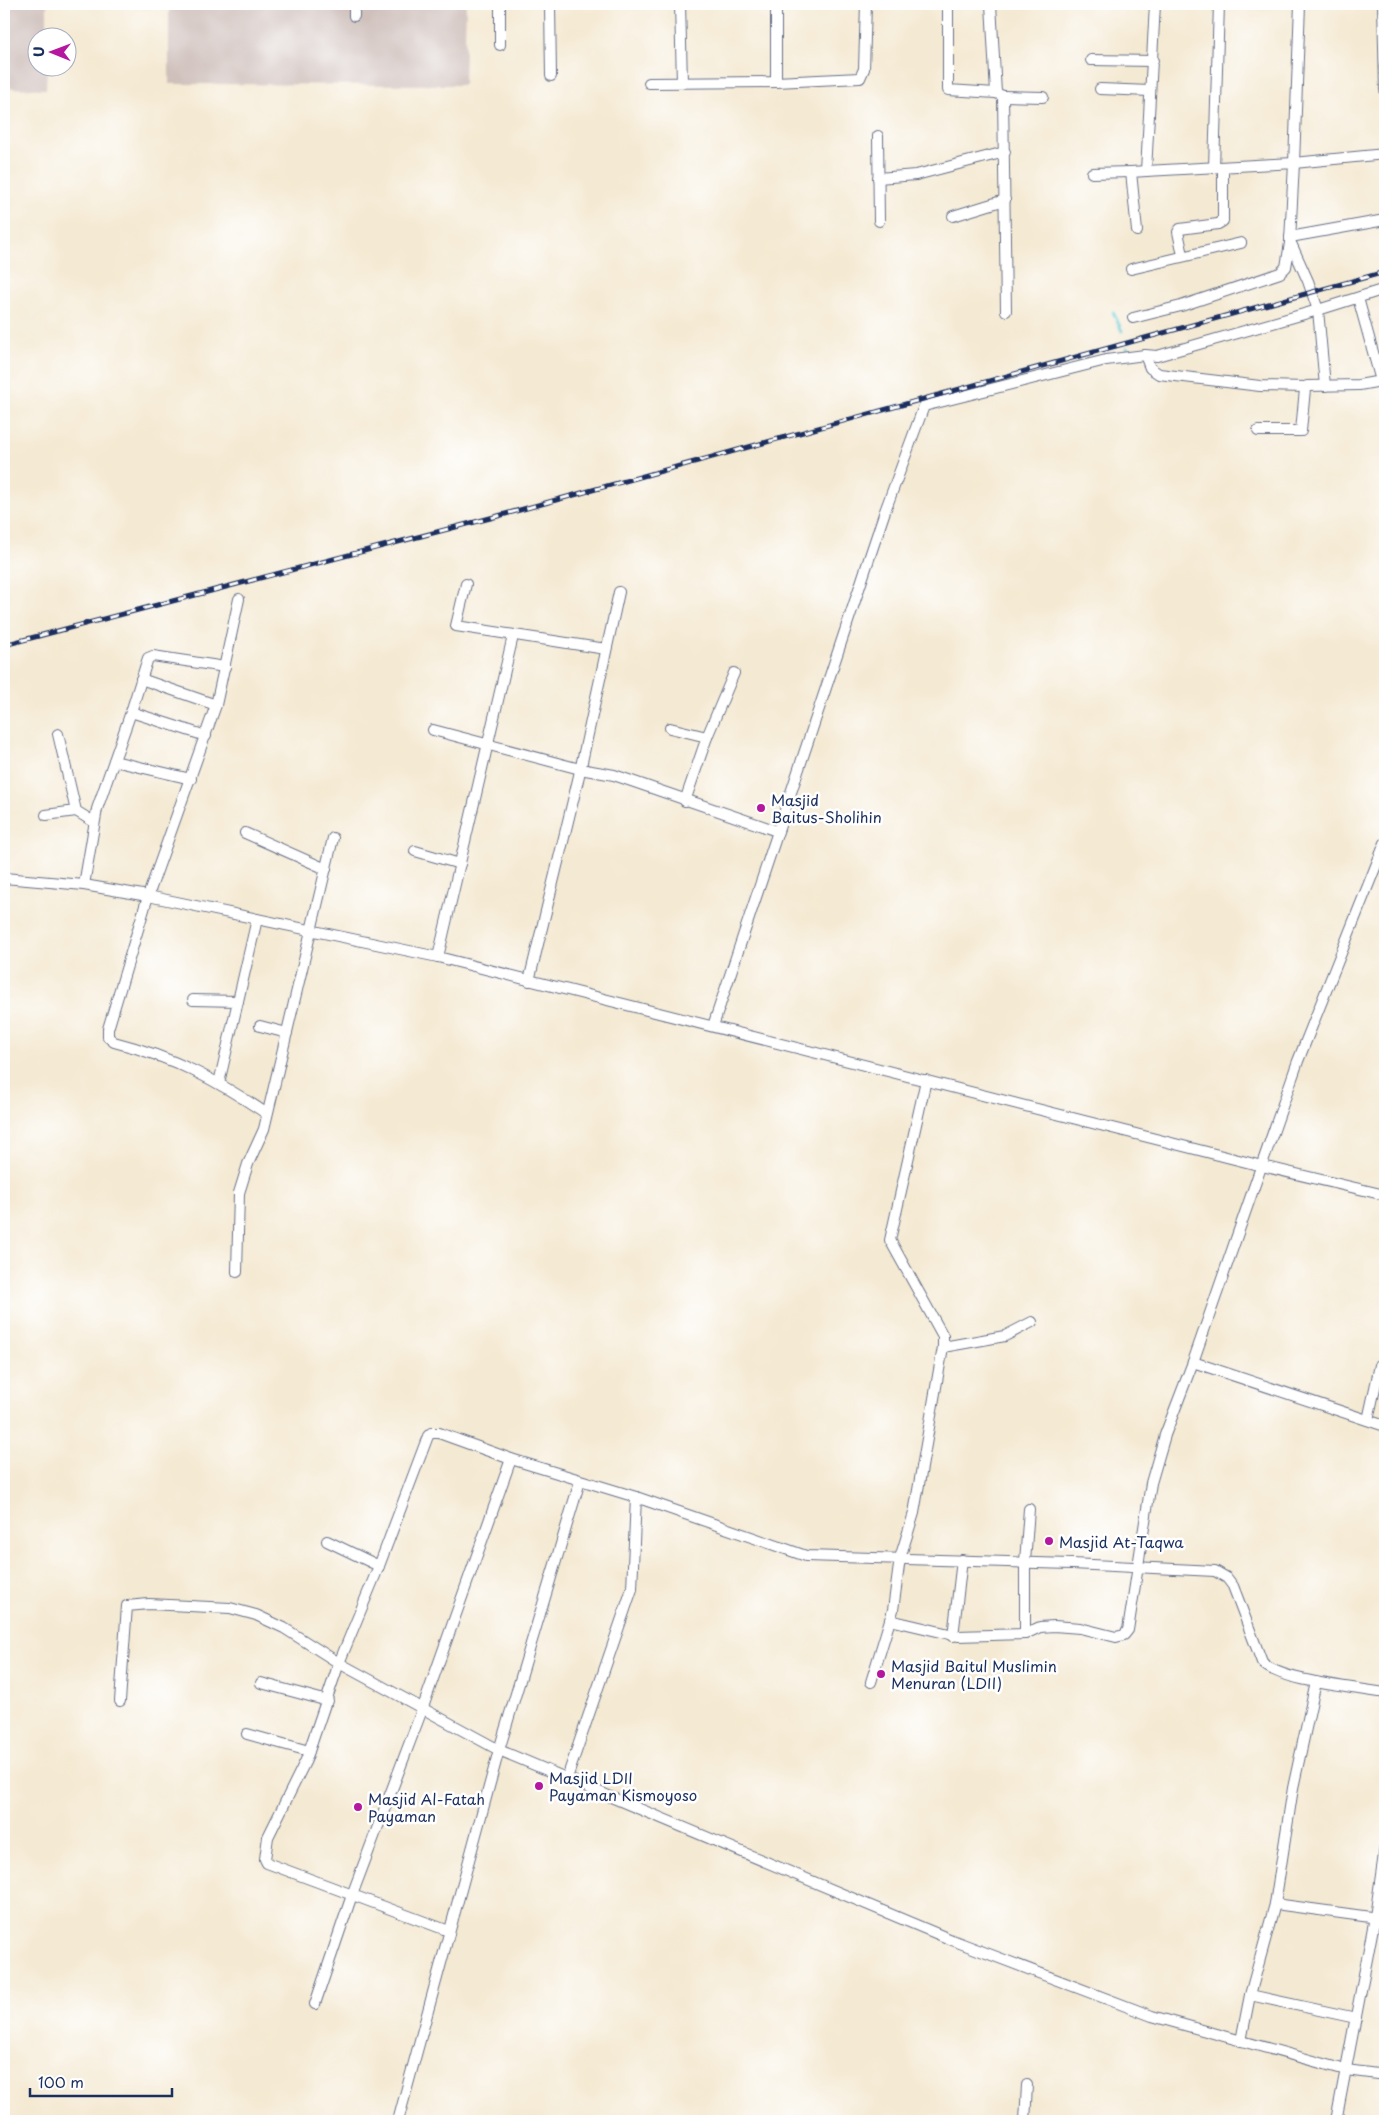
<svg xmlns="http://www.w3.org/2000/svg" width="1389" height="2125" font-family="'Playpen Sans',sans-serif">
<rect width="100%" height="100%" fill="#fff"/>
<filter id="ink" filterUnits="userSpaceOnUse"><feTurbulence type="fractalNoise" baseFrequency=".02" numOctaves="2"/><feDisplacementMap in="SourceGraphic" scale="10" xChannelSelector="R" yChannelSelector="G"/><feConvolveMatrix kernelMatrix="1 2 1 2 8 2 1 2 1" color-interpolation-filters="sRGB"/></filter>
<filter id="wash" filterUnits="userSpaceOnUse"><feTurbulence type="fractalNoise" baseFrequency=".0096" numOctaves="4" result="noise"/><feDisplacementMap in="SourceGraphic" scale="20" xChannelSelector="R" yChannelSelector="G"/><feGaussianBlur stdDeviation="1.12" result="paint"/><feColorMatrix in="noise" values="0 0 0 0 0 0 0 0 0 0 0 0 0 0 0 0 0 1.4 0 .05"/><feComposite in="paint" operator="in"/></filter>
<g filter="url(#wash)">
<rect width="100%" height="100%" fill="#f4e9d2"/>
<g fill="#cfc0bb">
<path d="M 4,4 L 47,4 L 47,37 L 38,38 L 38,68 L 47,68 L 46,89 L 4,88 Z"/>
<path d="M 169,4 L 269,4 L 270,6 L 466,4 L 464,85 L 169,84 Z"/>
</g>
<g fill="none" stroke-linecap="round" stroke-linejoin="round">
<g stroke="#58c5cc" stroke-width="3">
<path d="M 1113,312 L 1122,331"/>
<path d="M 1127,348 L 1129,352"/>
</g>
</g>
</g>
<g filter="url(#ink)">
<g fill="none" stroke-linecap="round" stroke-linejoin="round">
<g stroke="#677087" stroke-width="12">
<g id="minor">
<path d="M 354,4 L 354,16"/>
<path d="M 550,4 L 551,76"/>
<path d="M 680,4 L 682,82"/>
<path d="M 776,4 L 776,82"/>
<path d="M 948,4 L 948,90 L 996,93 L 1003,96 L 1006,311"/>
<path d="M 991,4 L 996,93"/>
<path d="M 1155,4 L 1146,171 L 1294,163 L 1290,241 L 1308,281 L 1318,310 L 1385,289"/>
<path d="M 1300,4 L 1294,163 L 1385,154"/>
<path d="M 1383,4 L 1385,90"/>
<path d="M 500,45 L 500,4"/>
<path d="M 1091,60 L 1153,61"/>
<path d="M 649,83 L 776,82 L 860,78 L 864,69 L 866,4"/>
<path d="M 1100,89 L 1150,91"/>
<path d="M 1003,96 L 1043,97"/>
<path d="M 878,136 L 879,221"/>
<path d="M 1214,168 L 1219,4"/>
<path d="M 1092,173 L 1131,172"/>
<path d="M 878,178 L 916,175 L 1005,152"/>
<path d="M 953,216 L 1005,200"/>
<path d="M 1137,231 L 1131,172 L 1146,171"/>
<path d="M 1290,237 L 1385,220"/>
<path d="M 1183,255 L 1178,232 L 1180,229 L 1218,224 L 1223,221 L 1223,168"/>
<path d="M 1131,269 L 1241,243"/>
<path d="M 1133,318 L 1181,306 L 1280,273 L 1286,267 L 1290,243"/>
<path d="M 1145,355 L 1150,368 L 1159,374 L 1260,386 L 1306,387"/>
<path d="M 1258,431 L 1301,431 L 1305,389 L 1307,386 L 1359,385 L 1381,381 L 1358,298"/>
<path d="M 466,584 L 456,626 L 606,649"/>
<path d="M 239,599 L 216,705 L 148,896 L 108,1029 L 108,1037 L 114,1042 C 173,1057 217,1080 267,1114"/>
<path d="M 141,679 L 216,705"/>
<path d="M 131,712 L 206,736"/>
<path d="M 670,728 L 707,737"/>
<path d="M 433,730 L 580,769 L 614,775 L 777,831"/>
<path d="M 58,734 L 76,811 L 94,822"/>
<path d="M 114,761 L 191,779"/>
<path d="M 685,801 L 707,737 L 734,673"/>
<path d="M 46,815 L 76,811"/>
<path d="M 245,833 L 326,869"/>
<path d="M 415,851 L 460,864"/>
<path d="M 4,878 L 84,885 L 148,896 L 438,957 L 1262,1166 L 1385,1195"/>
<path d="M 84,885 L 97,809 L 131,712 L 148,658 L 153,656 L 225,667"/>
<path d="M 438,957 L 513,636"/>
<path d="M 529,981 L 578,780 L 619,592"/>
<path d="M 193,1000 L 238,1001"/>
<path d="M 260,1026 L 287,1033"/>
<path d="M 713,1026 L 885,511 L 924,406 L 1106,360 L 1145,355 L 1157,356 L 1318,310 L 1325,386"/>
<path d="M 926,1080 L 890,1240 L 943,1336 L 943,1347"/>
<path d="M 219,1083 L 257,919"/>
<path d="M 237,1272 L 239,1193 L 248,1164 L 264,1129 L 333,838"/>
<path d="M 1193,1362 L 1385,1426"/>
<path d="M 1368,1420 L 1380,1365"/>
<path d="M 327,1541 L 379,1566"/>
<path d="M 890,1620 L 958,1636 L 1025,1634 L 1040,1627 L 1054,1626 L 1080,1628 L 1116,1637 L 1124,1635 L 1128,1630 L 1151,1483 L 1165,1435 L 1193,1362 L 1298,1061 L 1385,843"/>
<path d="M 1025,1634 L 1025,1562 L 1029,1509"/>
<path d="M 953,1636 L 962,1560"/>
<path d="M 871,1682 L 893,1610 L 900,1558 L 914,1513 L 943,1347 L 1005,1336 L 1032,1322"/>
<path d="M 261,1683 L 328,1701"/>
<path d="M 120,1701 L 127,1606 L 149,1604 L 230,1608 L 256,1615 L 284,1628 L 339,1663 L 499,1750 L 952,1940 L 1152,2016 L 1346,2070 L 1385,2075"/>
<path d="M 247,1734 L 309,1751"/>
<path d="M 567,1778 L 632,1589 L 636,1497"/>
<path d="M 1275,1904 L 1385,1919"/>
<path d="M 449,1931 L 267,1863 L 265,1859 L 268,1837 L 306,1760 L 339,1663 L 379,1566 L 428,1436 L 431,1433 L 439,1433 L 511,1459 L 636,1497 L 806,1556 L 1072,1564 L 1215,1571 L 1227,1578 L 1233,1586 L 1262,1662 C 1277,1681 1359,1688 1385,1693"/>
<path d="M 1250,1995 L 1356,2018"/>
<path d="M 315,2004 L 352,1895 L 422,1710 L 511,1459"/>
<path d="M 1241,2041 L 1250,1995 L 1275,1904 L 1293,1788 L 1316,1682"/>
<path d="M 398,2121 L 499,1750 L 580,1481"/>
<path d="M 1025,2121 L 1027,2085"/>
<path d="M 1336,2121 L 1375,1917 L 1385,1847"/>
</g>
</g>
<use href="#minor" stroke="#fff" stroke-width="10"/>
<g stroke="#1b2f5e" stroke-width="5">
<path id="rail" d="M 4,645 L 498,516 L 1385,272"/>
</g>
<use href="#rail" stroke="#fff" stroke-width="3" stroke-dasharray="9" stroke-linecap="butt"/>
</g>
</g>
<g fill="#b5179e" stroke="#fff" stroke-width="2">
<circle cx="761" cy="808" r="5"/>
<circle cx="1049" cy="1541" r="5"/>
<circle cx="881" cy="1674" r="5"/>
<circle cx="539" cy="1786" r="5"/>
<circle cx="358" cy="1807" r="5"/>
</g>
<g text-anchor="middle" dominant-baseline="central" stroke-width="5" stroke-linejoin="round" paint-order="stroke">
<g font-size="15" fill="#1b2f5e" stroke="#fff" text-anchor="start">
<text x="771" y="799">Masjid<tspan x="771" dy="17">Baitus-Sholihin</tspan></text>
<text x="1059" y="1541">Masjid At-Taqwa</text>
<text x="891" y="1665">Masjid Baitul Muslimin<tspan x="891" dy="17">Menuran (LDII)</tspan></text>
<text x="549" y="1777">Masjid LDII<tspan x="549" dy="17">Payaman Kismoyoso</tspan></text>
<text x="368" y="1798">Masjid Al-Fatah<tspan x="368" dy="17">Payaman</tspan></text>
</g>
</g>
<rect width="1389" height="2125" fill="none" stroke="#fff" stroke-width="20"/>
<g transform="translate(52 52) rotate(271)"><circle r="24" fill="#ffffff" stroke="#a4acbf"/>
<path d="M0-4L9 19L0 12L-9 19Z" fill="#b5179e"/>
<text y="-8" font-size="14" font-weight="bold" text-anchor="middle" fill="#1b2f5e">U</text>
</g>
<path d="M30 2088v8h142v-8" fill="none" stroke="#1b2f5e" stroke-width="2.5"/>
<text x="38" y="2088" font-size="15" fill="#1b2f5e" stroke="#ffffff" stroke-width="4" paint-order="stroke">100 m</text>
</svg>
